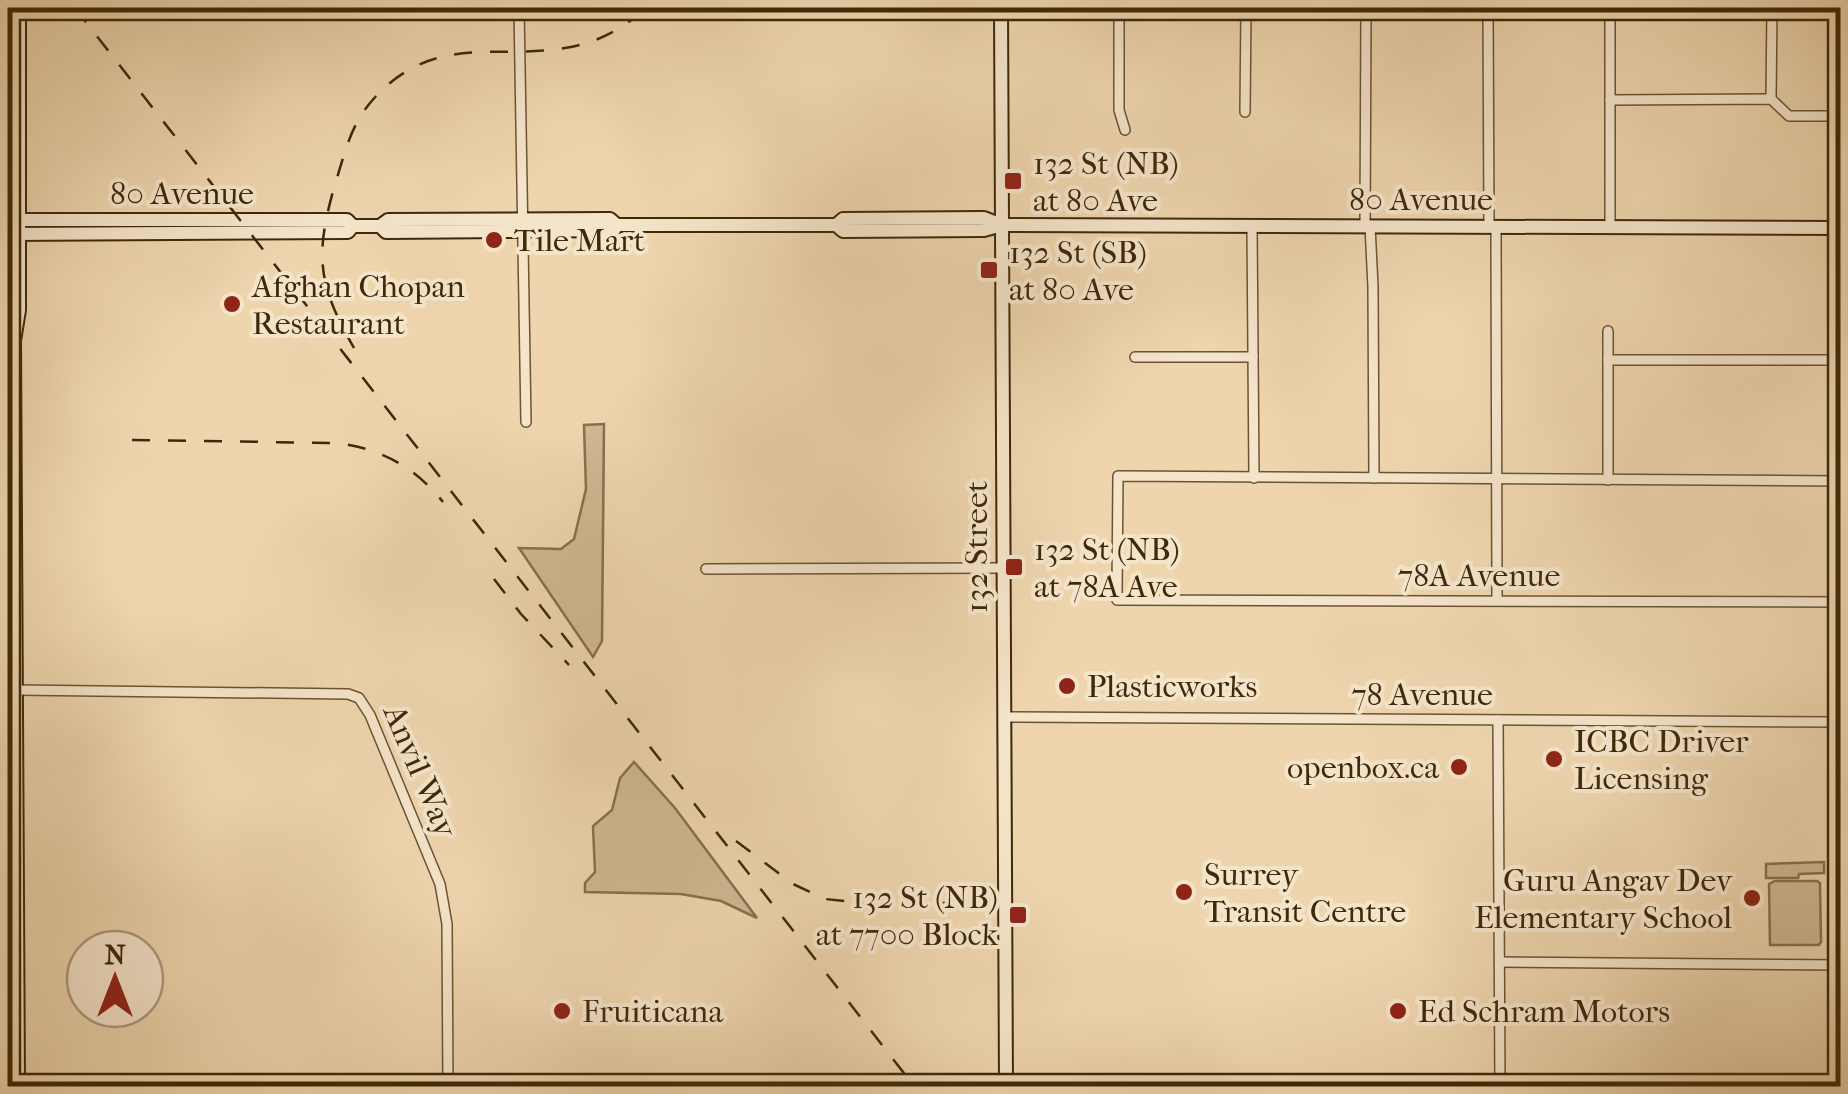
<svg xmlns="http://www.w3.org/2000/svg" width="1848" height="1094" font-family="'IM FELL French Canon',serif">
<rect width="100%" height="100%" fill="#eed5ae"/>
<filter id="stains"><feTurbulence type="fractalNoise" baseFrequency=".002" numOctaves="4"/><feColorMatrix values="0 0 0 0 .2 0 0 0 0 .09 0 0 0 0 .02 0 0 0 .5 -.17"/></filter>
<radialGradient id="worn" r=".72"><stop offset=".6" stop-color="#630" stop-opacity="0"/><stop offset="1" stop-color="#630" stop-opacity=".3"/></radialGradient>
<g fill="#d0b892" stroke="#88704d" stroke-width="2.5">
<path d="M 604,424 L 602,641 L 593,657 L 519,548 L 561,549 L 574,539 L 586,489 L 584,425 Z"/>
<path d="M 634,762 L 675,808 L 757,918 L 721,901 L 681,894 L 585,892 L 585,883 L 595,872 L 593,826 L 612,810 L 620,778 Z"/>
<path d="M 1824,862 L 1824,873 L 1799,874 L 1798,878 L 1766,878 L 1766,864 Z"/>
<path d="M 1775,881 L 1817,881 L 1820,883 L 1821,942 L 1819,945 L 1770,945 L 1769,884 Z"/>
</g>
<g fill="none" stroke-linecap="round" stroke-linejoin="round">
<g stroke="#6b5432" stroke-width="12">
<g id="minor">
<path d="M 519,8 L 526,422"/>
<path d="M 1119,8 L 1119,110 L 1125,130"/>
<path d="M 1488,8 L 1489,227"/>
<path d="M 1771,99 L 1772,8"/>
<path d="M 1610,100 L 1771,99 L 1789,116 L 1840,116"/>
<path d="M 1245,112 L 1246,8"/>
<path d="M 1252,226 L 1254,478"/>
<path d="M 1365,226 L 1366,8"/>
<path d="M 1370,226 L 1373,287 L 1374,478"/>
<path d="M 1496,227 L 1497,600"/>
<path d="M 1610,227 L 1610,8"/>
<path d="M 1608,331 L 1608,480"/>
<path d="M 1135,357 L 1253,357"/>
<path d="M 1608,360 L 1840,360"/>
<path d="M 1840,481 L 1118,476 L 1117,594 L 1117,600 L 1840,602"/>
<path d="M 706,569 L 1003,568"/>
<path d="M 17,690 L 348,694 L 359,698 L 370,715 L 440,884 L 447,924 L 448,1086"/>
<path d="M 1004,717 L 1840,722"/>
<path d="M 1498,720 L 1500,1086"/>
<path d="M 1838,722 L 1839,965"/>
<path d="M 1500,962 L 1840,965"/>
</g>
</g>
<g stroke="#3f2908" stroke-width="16">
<g id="secondary">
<path d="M 1001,8 L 1006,1086"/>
<path d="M 8,220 L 347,220 L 353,226"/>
<path d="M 836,225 L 843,219 L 984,218 L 1002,225"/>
<path d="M 380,226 L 388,220 L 610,219 L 617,225"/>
<path d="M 8,234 L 348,232 L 353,226 L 380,226 L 386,232 L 614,230 L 617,225 L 836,225 L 843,231 L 984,230 L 1002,225 L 1840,228"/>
<path d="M 8,309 L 12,334"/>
<path d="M 18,1086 L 14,341 L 19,310 L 19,8"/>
</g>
</g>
<use href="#minor" stroke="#f4e4ca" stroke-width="9"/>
<use href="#secondary" stroke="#f4e4ca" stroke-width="12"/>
<g stroke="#3f2908" stroke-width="2.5" stroke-dasharray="18 18" stroke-linecap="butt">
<path d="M 75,8 L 914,1086"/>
<path d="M 354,348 C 316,282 315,253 336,181 C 343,159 348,137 360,117 C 368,104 378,93 390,83 C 446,37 501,59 565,48 C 597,43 623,29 646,8"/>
<path d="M 132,440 L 334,443 C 379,447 415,467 443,502"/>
<path d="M 494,579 L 521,614 L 569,665"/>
<path d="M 736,841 L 793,884 L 825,899 L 865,903 L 981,903"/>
</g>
</g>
<g fill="#8f2418" stroke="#f4e4ca" stroke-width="4">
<rect x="1003" y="171" width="20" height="20" rx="5"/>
<circle cx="494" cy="240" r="10"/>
<rect x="979" y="260" width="20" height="20" rx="5"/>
<circle cx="232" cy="304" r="10"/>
<rect x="1004" y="557" width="20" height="20" rx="5"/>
<circle cx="1067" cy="686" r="10"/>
<circle cx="1554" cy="759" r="10"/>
<circle cx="1459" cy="767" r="10"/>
<circle cx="1184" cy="892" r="10"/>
<circle cx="1752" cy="898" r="10"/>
<rect x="1008" y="905" width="20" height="20" rx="5"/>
<circle cx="562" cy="1011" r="10"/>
<circle cx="1398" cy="1011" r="10"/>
</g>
<g text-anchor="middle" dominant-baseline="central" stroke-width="8" stroke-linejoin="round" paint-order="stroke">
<g font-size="32" fill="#3f2908" stroke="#f4e4ca" text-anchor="start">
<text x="1033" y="163">132 St (NB)<tspan x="1033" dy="37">at 80 Ave</tspan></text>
<text x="514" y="240">Tile Mart</text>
<text x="1009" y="252">132 St (SB)<tspan x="1009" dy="37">at 80 Ave</tspan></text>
<text x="252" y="286">Afghan Chopan<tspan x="252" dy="37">Restaurant</tspan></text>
<text x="1034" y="549">132 St (NB)<tspan x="1034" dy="37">at 78A Ave</tspan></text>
<text x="1087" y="686">Plasticworks</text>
<text x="1574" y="741">ICBC Driver<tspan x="1574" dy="37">Licensing</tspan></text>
<text x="1439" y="767" text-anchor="end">openbox.ca</text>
<text x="1204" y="874">Surrey<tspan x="1204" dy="37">Transit Centre</tspan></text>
<text x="1732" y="880" text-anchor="end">Guru Angav Dev<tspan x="1732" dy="37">Elementary School</tspan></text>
<text x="998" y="897" text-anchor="end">132 St (NB)<tspan x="998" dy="37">at 7700 Block</tspan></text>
<text x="582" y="1011">Fruiticana</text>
<text x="1418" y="1011">Ed Schram Motors</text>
</g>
<g font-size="32" fill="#3f2908" stroke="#f4e4ca">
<text x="182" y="193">80 Avenue</text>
<text x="1421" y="199">80 Avenue</text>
<text transform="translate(976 547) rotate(-90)">132 Street</text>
<text x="1479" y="575">78A Avenue</text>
<text x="1422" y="694">78 Avenue</text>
<text transform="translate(420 771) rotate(67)">Anvil Way</text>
</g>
</g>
<rect width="1848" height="1094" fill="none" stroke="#eed5ae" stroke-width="40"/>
<rect x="10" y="10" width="1828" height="1074" fill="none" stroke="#3f2908" stroke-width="5"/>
<rect x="20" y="20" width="1808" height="1054" fill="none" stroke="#3f2908" stroke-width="2.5"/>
<g transform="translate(115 979)"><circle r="48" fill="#f4e4ca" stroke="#ac997c" stroke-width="2.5"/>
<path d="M0-8L18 38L0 25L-18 38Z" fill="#8f2418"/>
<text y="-15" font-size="28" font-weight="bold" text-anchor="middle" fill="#3f2908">N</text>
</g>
<rect width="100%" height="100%" filter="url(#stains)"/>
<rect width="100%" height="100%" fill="url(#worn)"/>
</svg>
